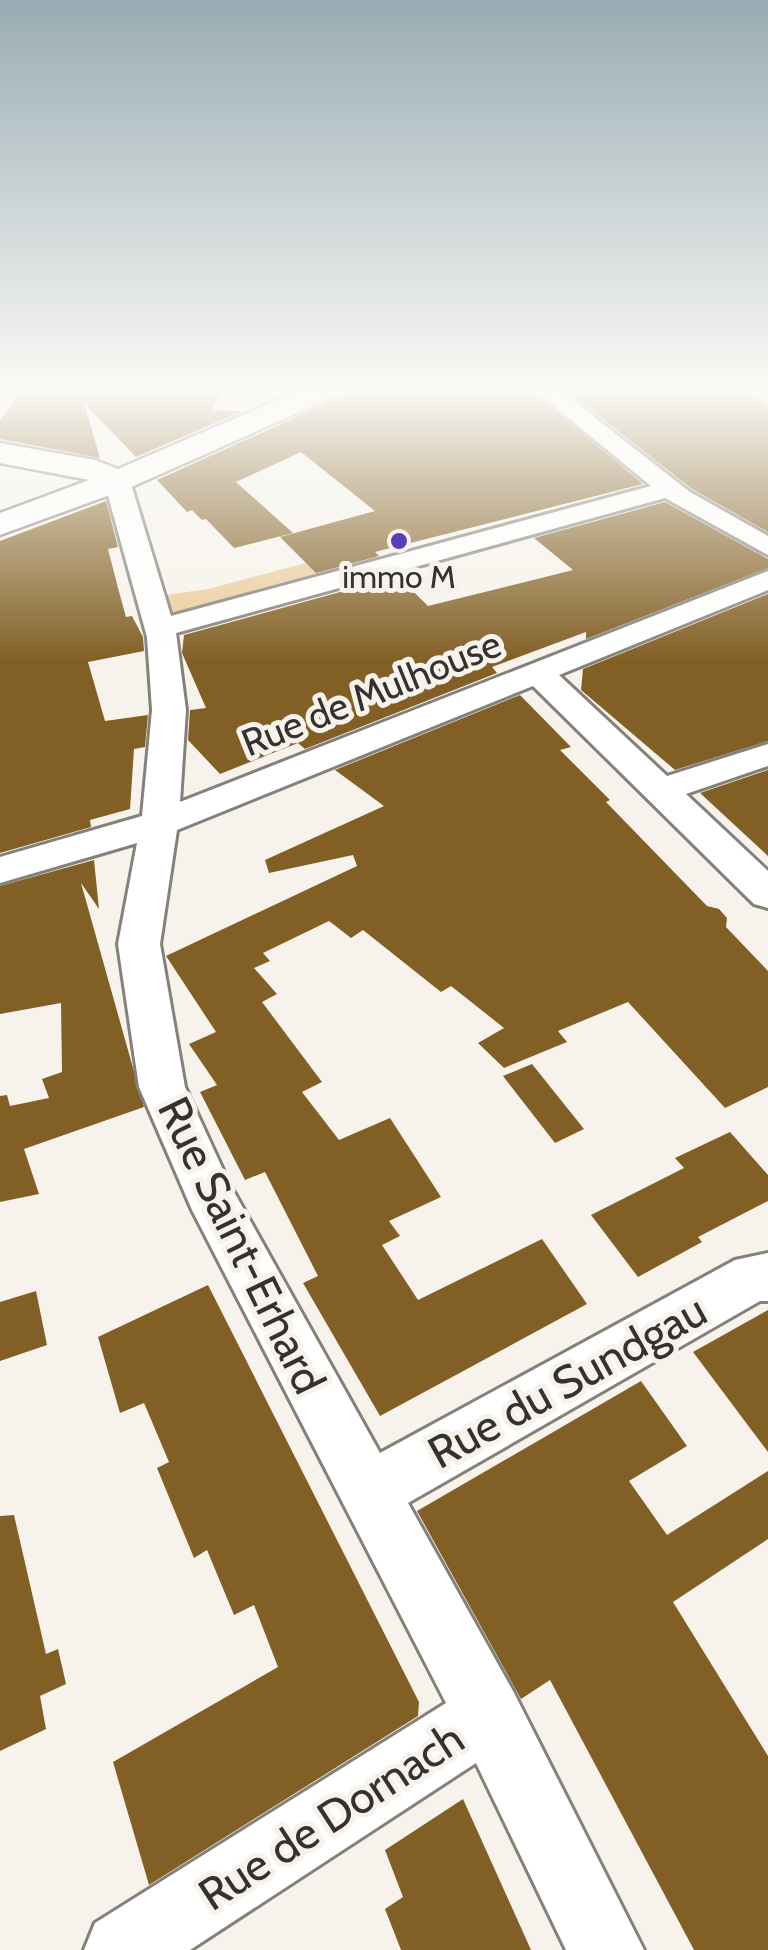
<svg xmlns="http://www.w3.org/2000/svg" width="768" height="1950" font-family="Cabin,sans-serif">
<rect width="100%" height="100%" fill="#f7f3ec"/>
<path fill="#ebcb9a" d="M 366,547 L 381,561 L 174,614 L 166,595 L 208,589 Z"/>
<g fill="#826025">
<path d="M 25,388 L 223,388 L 212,410 L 243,411 L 136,457 L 84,403 L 100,458 L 0,439 L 0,420 Z"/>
<path d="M 361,388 L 528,388 L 643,484 L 375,552 L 379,556 L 316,573 L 280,537 L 375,511 L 301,452 L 236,482 L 293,533 L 234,548 L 206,519 L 202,520 L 192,510 L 187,512 L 157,480 Z"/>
<path d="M 563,388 L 740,388 L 768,406 L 768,532 L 692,489 Z"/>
<path d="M 106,501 L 118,547 L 108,549 L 118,588 L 126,617 L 132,616 L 143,637 L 144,651 L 88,662 L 105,721 L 148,715 L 145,747 L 134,749 L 130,809 L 90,820 L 91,827 L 0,853 L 0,541 Z"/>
<path d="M 665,502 L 768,559 L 768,568 L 586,639 L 586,632 L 492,667 L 497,673 L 305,749 L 298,743 L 220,774 L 188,740 L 190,710 L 206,708 L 182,653 L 184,635 L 398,576 L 428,606 L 573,570 L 534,538 Z"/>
<path d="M 768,594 L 768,741 L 675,770 L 581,690 L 583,669 Z"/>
<path d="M 520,695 L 571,747 L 560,750 L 610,800 L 606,802 L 707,906 L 719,909 L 727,918 L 726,927 L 768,971 L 768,1087 L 725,1108 L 628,1002 L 558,1031 L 567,1042 L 504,1068 L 478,1043 L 504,1028 L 451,986 L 441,992 L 363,930 L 351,938 L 329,921 L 263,953 L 270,961 L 254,968 L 277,994 L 262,1002 L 322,1082 L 302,1092 L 339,1140 L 390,1118 L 441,1197 L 389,1221 L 400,1236 L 382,1245 L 418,1300 L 542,1239 L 587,1304 L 380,1416 L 303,1283 L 318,1276 L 265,1172 L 245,1180 L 200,1092 L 217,1085 L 189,1044 L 216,1032 L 166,956 L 357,866 L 353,855 L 269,873 L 265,860 L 384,806 L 335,770 Z"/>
<path d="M 768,770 L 768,856 L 700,793 Z"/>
<path d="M 94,860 L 99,909 L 81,883 L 144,1107 L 24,1149 L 39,1194 L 0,1202 L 0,1096 L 7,1095 L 10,1106 L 49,1098 L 42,1079 L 62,1072 L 61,1003 L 0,1014 L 0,886 Z"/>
<path d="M 532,1064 L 584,1129 L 555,1143 L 503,1076 Z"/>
<path d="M 730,1132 L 768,1175 L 768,1201 L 698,1237 L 702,1242 L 638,1277 L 591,1215 L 684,1168 L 675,1158 Z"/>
<path d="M 208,1285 L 419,1702 L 418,1716 L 149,1885 L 113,1762 L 278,1667 L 254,1605 L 234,1615 L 207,1550 L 194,1558 L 157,1468 L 169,1462 L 144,1403 L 120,1413 L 98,1337 Z"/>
<path d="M 36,1291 L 47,1345 L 0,1361 L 0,1302 Z"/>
<path d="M 768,1310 L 768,1452 L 693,1352 Z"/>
<path d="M 641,1381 L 687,1446 L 629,1481 L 667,1535 L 768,1471 L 768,1539 L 673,1602 L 768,1756 L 768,1950 L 694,1950 L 550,1680 L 521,1699 L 417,1511 Z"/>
<path d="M 14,1515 L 46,1654 L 58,1649 L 66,1684 L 40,1696 L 46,1729 L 0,1751 L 0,1516 Z"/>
<path d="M 463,1799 L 514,1912 L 531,1950 L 401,1950 L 385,1909 L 403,1897 L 385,1850 Z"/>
</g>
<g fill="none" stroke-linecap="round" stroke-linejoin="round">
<g stroke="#84807a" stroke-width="6">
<g id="street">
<path d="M 532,388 L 557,388 L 690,492 L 768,536 L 768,555 L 665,498 L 176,633 L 186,710 L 180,802 L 768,571 L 768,590 L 559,675 L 667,776 L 768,744 L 768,766 L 686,794 L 768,871 L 768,908 L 754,904 L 533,686 L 177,830 L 160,944 L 185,1087 L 229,1183 L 380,1453 L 735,1260 L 768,1253 L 768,1301 L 760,1301 L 408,1503 L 513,1691 L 644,1950 L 566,1950 L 476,1763 L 190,1950 L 84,1950 L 95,1923 L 446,1703 L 192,1210 L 139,1087 L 118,944 L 137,843 L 0,883 L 0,857 L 142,816 L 152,710 L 147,637 L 104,481 L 117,473 L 130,481 L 171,616 L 651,486 Z"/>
<path d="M 746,388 L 768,388 L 768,402 Z"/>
</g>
</g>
<g stroke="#84807a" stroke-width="5">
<path id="secondary" d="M 306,388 L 344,388 L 340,394 L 129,488 L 0,535 L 0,513 L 89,480 L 0,463 L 0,443 L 95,460 L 118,469 Z"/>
</g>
<use href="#street" fill="#fff" fill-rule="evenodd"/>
<use href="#secondary" fill="#fff" fill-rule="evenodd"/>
</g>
<linearGradient id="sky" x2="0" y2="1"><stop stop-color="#99acb3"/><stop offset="0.59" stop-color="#fbfaf6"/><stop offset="1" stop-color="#fbfaf6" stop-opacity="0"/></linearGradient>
<rect width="768" height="661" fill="url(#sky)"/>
<circle fill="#5a3cb5" stroke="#f7f3ec" stroke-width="4" cx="399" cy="541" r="10"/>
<g text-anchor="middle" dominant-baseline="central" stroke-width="10" stroke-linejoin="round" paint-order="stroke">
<g font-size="32" fill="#34322f" stroke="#f7f3ec">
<text x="399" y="576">immo M</text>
</g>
<g font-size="38" fill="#34322f" stroke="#f7f3ec">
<text transform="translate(371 693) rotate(-22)">Rue de Mulhouse</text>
</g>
<g font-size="45" fill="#34322f" stroke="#f7f3ec">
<text transform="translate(242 1245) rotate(64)">Rue Saint-Erhard</text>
<text transform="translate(567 1381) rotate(-29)">Rue du Sundgau</text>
<text transform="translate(331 1816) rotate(-33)">Rue de Dornach</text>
</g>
</g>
</svg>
